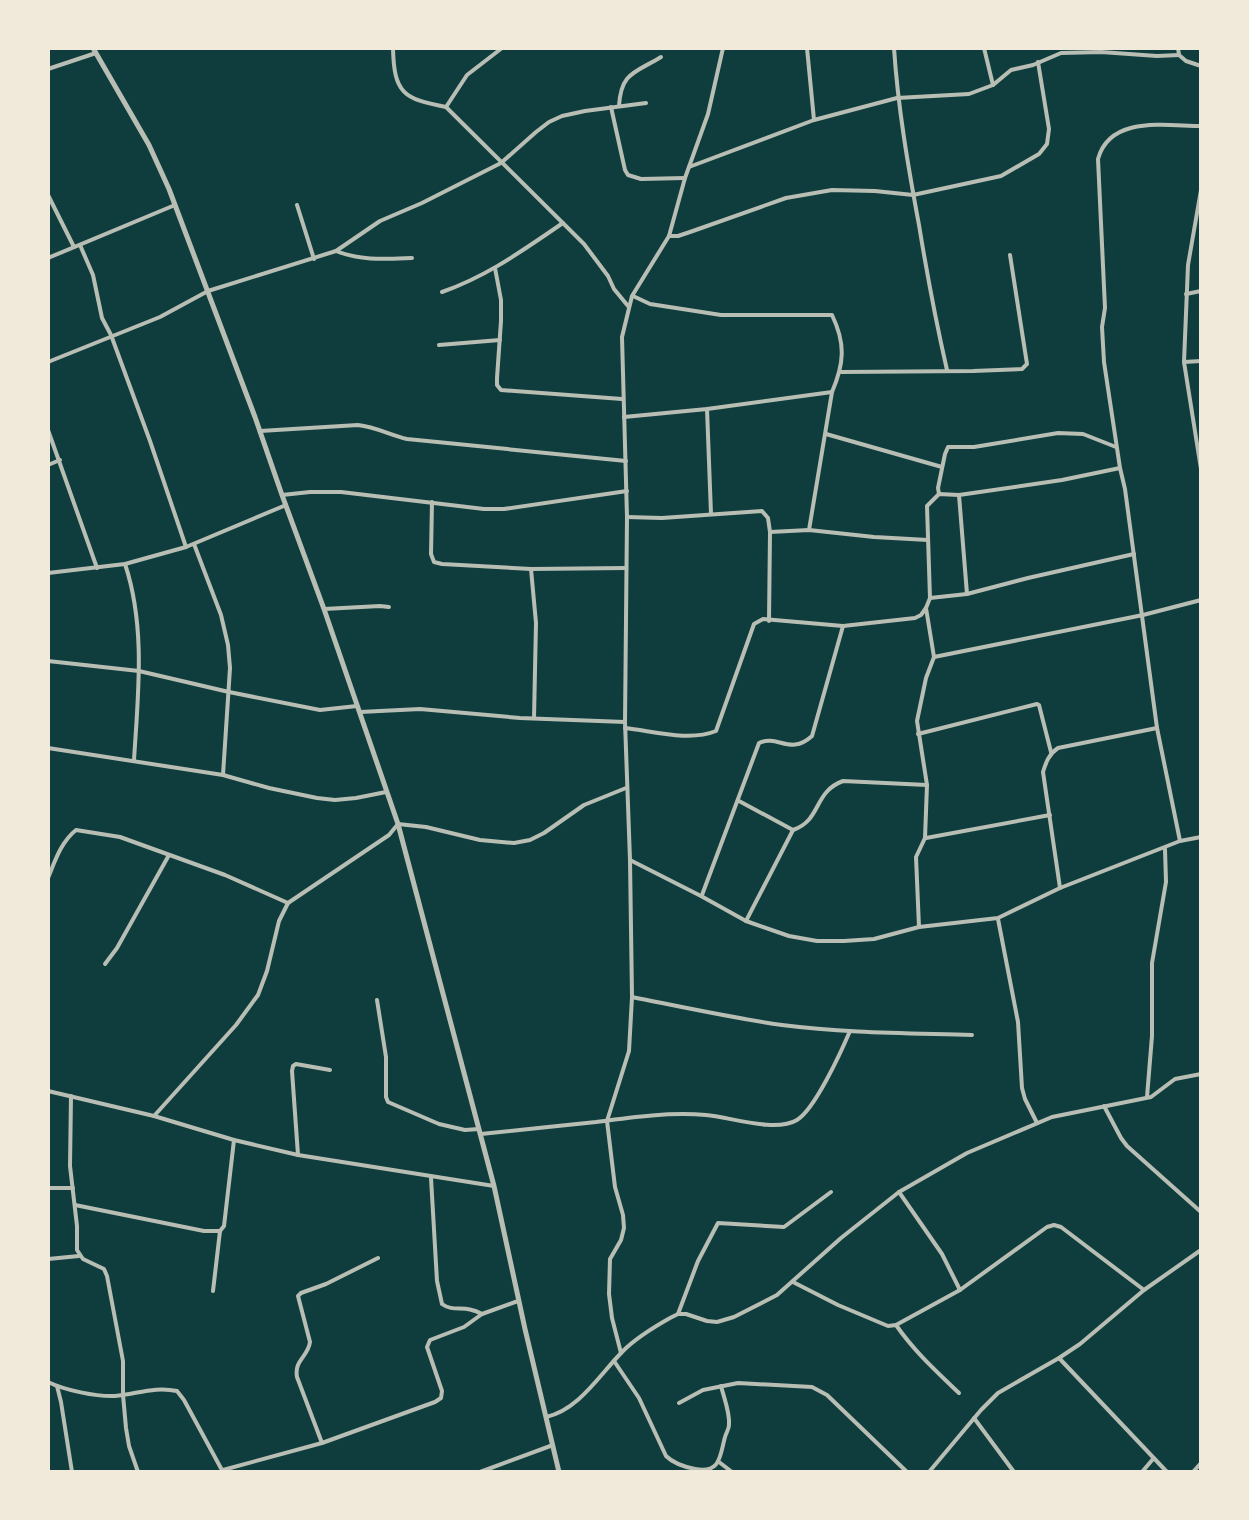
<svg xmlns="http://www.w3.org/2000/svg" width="1249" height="1520" font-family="'PT Sans Narrow',sans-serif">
<rect width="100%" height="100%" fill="#0f3d3e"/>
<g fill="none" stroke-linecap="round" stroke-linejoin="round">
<g stroke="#b8beb3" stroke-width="4">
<path d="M 393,48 C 394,93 403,99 446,107 L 584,244 L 608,276 L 614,289 L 628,306"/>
<path d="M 807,48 L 814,120"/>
<path d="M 894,48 C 898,108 908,166 919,225 C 927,274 936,322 947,370"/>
<path d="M 984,48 L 993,85"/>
<path d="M 1178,48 L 1179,55 L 1186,61 L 1201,66"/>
<path d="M 48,69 L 96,53"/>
<path d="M 619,106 C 621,72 635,73 661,57"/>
<path d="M 446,107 L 467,75 L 502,48"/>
<path d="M 611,107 L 625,170 L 628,175 L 641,179 L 685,178"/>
<path d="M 689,167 L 814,120 L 897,98 L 969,94 L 993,85 L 1011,70 L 1033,65 L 1061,53 L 1101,52 L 1157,56 L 1179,55"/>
<path d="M 1201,190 L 1188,265 L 1184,362 L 1201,469"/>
<path d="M 48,195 L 74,247"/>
<path d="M 297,205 L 314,259"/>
<path d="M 669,236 L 678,236 L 690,232 L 786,198 L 832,190 L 875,191 L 913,195 L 1001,176 L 1039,154 L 1047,144 L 1049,129 L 1038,62"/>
<path d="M 80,245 L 93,275 L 102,318 L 111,335 L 150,441 L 186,547"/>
<path d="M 336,251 C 362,261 385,259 412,258"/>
<path d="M 48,258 L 175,205"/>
<path d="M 495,268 L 501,300 L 501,321 L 497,378 L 497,385 L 501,390 L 622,399"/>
<path d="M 442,292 C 488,276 523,250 563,223"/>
<path d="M 1186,294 L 1201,291"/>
<path d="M 633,296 L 650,304 L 721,315 L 832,315 C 846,344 844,364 832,392 L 809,530"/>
<path d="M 439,345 L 500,340"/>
<path d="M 48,362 L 160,317 L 208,291 L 336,251 L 380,221 L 422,203 L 501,163 L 536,132 L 549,122 L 562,116 L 585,111 L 646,103"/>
<path d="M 1184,362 L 1201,361"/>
<path d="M 841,372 L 973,371 L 1022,369 L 1027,364 L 1010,255"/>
<path d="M 707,409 L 711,514"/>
<path d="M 624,417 L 707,409 L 832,392"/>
<path d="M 48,430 L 97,568"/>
<path d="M 260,431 L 358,425 C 376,427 390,435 407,439 L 626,461"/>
<path d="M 826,434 L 942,467"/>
<path d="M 48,465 L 60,460"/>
<path d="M 939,494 L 938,488 L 945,454 L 948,447 L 974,447 L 1058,433 L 1083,434 L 1116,447"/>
<path d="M 282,495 L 310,492 L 341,492 L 484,509 L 504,509 L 627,491"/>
<path d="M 959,495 L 967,594"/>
<path d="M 432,502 L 431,554 L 434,562 L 442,564 L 531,569 L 626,568"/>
<path d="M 627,517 L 662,518 L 762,511 L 768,518 L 770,532 L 769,621"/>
<path d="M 770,532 L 809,530 L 874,537 L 928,540"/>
<path d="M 194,544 L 221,615 L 228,645 L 230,668 L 223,775"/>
<path d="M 125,564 C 146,627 138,695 134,760"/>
<path d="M 531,569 L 536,623 L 534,718"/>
<path d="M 48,573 L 125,564 L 186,547 L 286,505"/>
<path d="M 930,598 L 967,594 L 1028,578 L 1134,554"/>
<path d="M 324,609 L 380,606 L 389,607"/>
<path d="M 934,657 L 1143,615 L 1201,600"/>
<path d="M 48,661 L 139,671 L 229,692 L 320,710 L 357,706"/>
<path d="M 360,712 L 420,709 L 520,718 L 625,722"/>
<path d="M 625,728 C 653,731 689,742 716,731 L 754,624 L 763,619 L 843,626 L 915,618 L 921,615 L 926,608 L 930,598 L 927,506 L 939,494 L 959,495 L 1062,480 L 1120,468"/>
<path d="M 918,734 L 1037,704 L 1039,705 L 1051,752"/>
<path d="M 48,748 L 223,775 L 269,788 L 317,798 L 335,800 L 356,798 L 386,792"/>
<path d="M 739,801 L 793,830"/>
<path d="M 926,838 L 1050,815"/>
<path d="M 1180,841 L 1157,728 L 1125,489 L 1120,468 L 1104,362 L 1102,327 L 1105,308 L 1104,287 L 1098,159 C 1110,115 1166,126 1201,126"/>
<path d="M 630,860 L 701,896 L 746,921 L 789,936 L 817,941 L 844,941 L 874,939 L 919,927 L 998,918 L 1060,888 L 1180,841 L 1201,837"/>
<path d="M 48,878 C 55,861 61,842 76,830 L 120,837 L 225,875 L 288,903"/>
<path d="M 1060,888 L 1043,772 C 1046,762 1049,754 1058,748 L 1157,728"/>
<path d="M 702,895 L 759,743 C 778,734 790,756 812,736 L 843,626"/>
<path d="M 998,919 L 1018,1022 L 1022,1088 L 1025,1099 L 1037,1123"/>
<path d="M 746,921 L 793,830 C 822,820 813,792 843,781 L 927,785"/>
<path d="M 919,927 L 916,857 L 925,838 L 927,785 L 917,721 L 926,678 L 934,657 L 926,608"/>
<path d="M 105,964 L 117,948 L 169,855"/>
<path d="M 632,997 C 682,1007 732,1018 782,1025 C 845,1033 908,1033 972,1035"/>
<path d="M 377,1000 L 386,1057 L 386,1097 L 388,1102 L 439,1124 L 465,1130 L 479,1129"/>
<path d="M 48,1091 L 154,1116 L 234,1140 L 298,1155 L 494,1186"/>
<path d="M 71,1096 L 70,1166 L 77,1226 L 77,1250 L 83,1259 L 104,1269 L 107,1276 L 123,1361 L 123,1395 L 126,1428 L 129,1446 L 138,1472"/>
<path d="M 1147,1097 L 1152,1036 L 1152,963 L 1166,882 L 1165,849"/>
<path d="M 1104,1106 L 1121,1138 L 1127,1146 L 1201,1212"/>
<path d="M 154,1116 L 236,1025 L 258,995 L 267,971 L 279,921 L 288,903 L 389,835 L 398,824 L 426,827 L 480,840 L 514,843 L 530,840 L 544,833 L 584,805 L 626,788"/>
<path d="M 481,1134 C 519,1130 558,1126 596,1122 C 633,1117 669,1112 706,1115 C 730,1117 775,1133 797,1120 C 815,1109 841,1052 850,1031"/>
<path d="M 298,1155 L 292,1071 L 293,1066 L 296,1064 L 330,1070"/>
<path d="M 431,1178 L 437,1281 L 442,1304 C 454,1313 465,1304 482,1314"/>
<path d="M 48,1188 L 73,1188"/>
<path d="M 899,1192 L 942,1254 L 960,1290"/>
<path d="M 75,1205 L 204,1231 L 220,1231"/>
<path d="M 48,1259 L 79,1256"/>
<path d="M 793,1282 L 838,1305 L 888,1326 L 896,1325 L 960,1290 L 1047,1227 L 1054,1225 L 1061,1227 L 1144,1290"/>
<path d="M 213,1291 L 220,1231 L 224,1226 L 234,1140"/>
<path d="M 678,1314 L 698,1261 L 718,1223 L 784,1227 L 831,1192"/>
<path d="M 896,1325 C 914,1351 936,1371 959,1393"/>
<path d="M 621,1353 L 612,1318 L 609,1294 L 610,1259 L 621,1240 L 624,1228 L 623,1215 L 615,1187 L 607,1121 L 629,1051 L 632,997 L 630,860 L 625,722 L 627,517 L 622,337 L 632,296 L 669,236 L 685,178 L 708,114 L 723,48"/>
<path d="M 1059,1358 L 1167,1472"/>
<path d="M 614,1361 L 639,1398 L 666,1456 C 674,1464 685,1467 695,1469 C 721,1474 720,1455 725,1437 C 726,1433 729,1429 729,1425 C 730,1412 724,1398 721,1386"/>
<path d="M 48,1382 C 64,1390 97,1397 115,1396 C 137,1394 155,1386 177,1391 L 184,1400 L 223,1472"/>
<path d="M 57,1386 L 61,1402 L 72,1472"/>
<path d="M 679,1403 L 703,1390 L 738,1383 L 812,1387 L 827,1395 L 907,1472"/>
<path d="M 546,1417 C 579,1410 600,1374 623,1351 C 636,1338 654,1327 670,1318 L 678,1314 L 686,1314 L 707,1321 L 717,1322 L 734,1317 L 777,1295 L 841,1238 L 899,1192 L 967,1153 L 1052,1117 L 1151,1097 L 1175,1079 L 1201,1074"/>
<path d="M 974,1418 L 1014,1472"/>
<path d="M 322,1443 L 297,1377 C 294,1360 308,1357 310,1342 L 298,1296 L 301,1293 L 326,1284 L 378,1258"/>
<path d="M 719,1462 L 732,1472"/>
<path d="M 223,1470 L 322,1443 L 435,1402 L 441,1398 L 442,1391 L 427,1347 L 430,1340 L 464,1327 L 482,1314 L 518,1301"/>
<path d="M 480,1472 L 553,1445"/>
<path d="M 929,1472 L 981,1410 L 998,1393 L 1059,1358 L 1080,1344 L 1144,1290 L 1201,1250"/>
<path d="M 1142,1472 L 1153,1459"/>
<path d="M 1193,1472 L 1201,1463"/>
</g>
<path stroke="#b8beb3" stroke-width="5" d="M 93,48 L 149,145 L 169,189 L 255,417 L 282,495 L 324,609 L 398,824 L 494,1186 L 525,1329 L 559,1472"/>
</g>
<rect width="1249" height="1520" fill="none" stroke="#f1e9da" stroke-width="100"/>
</svg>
